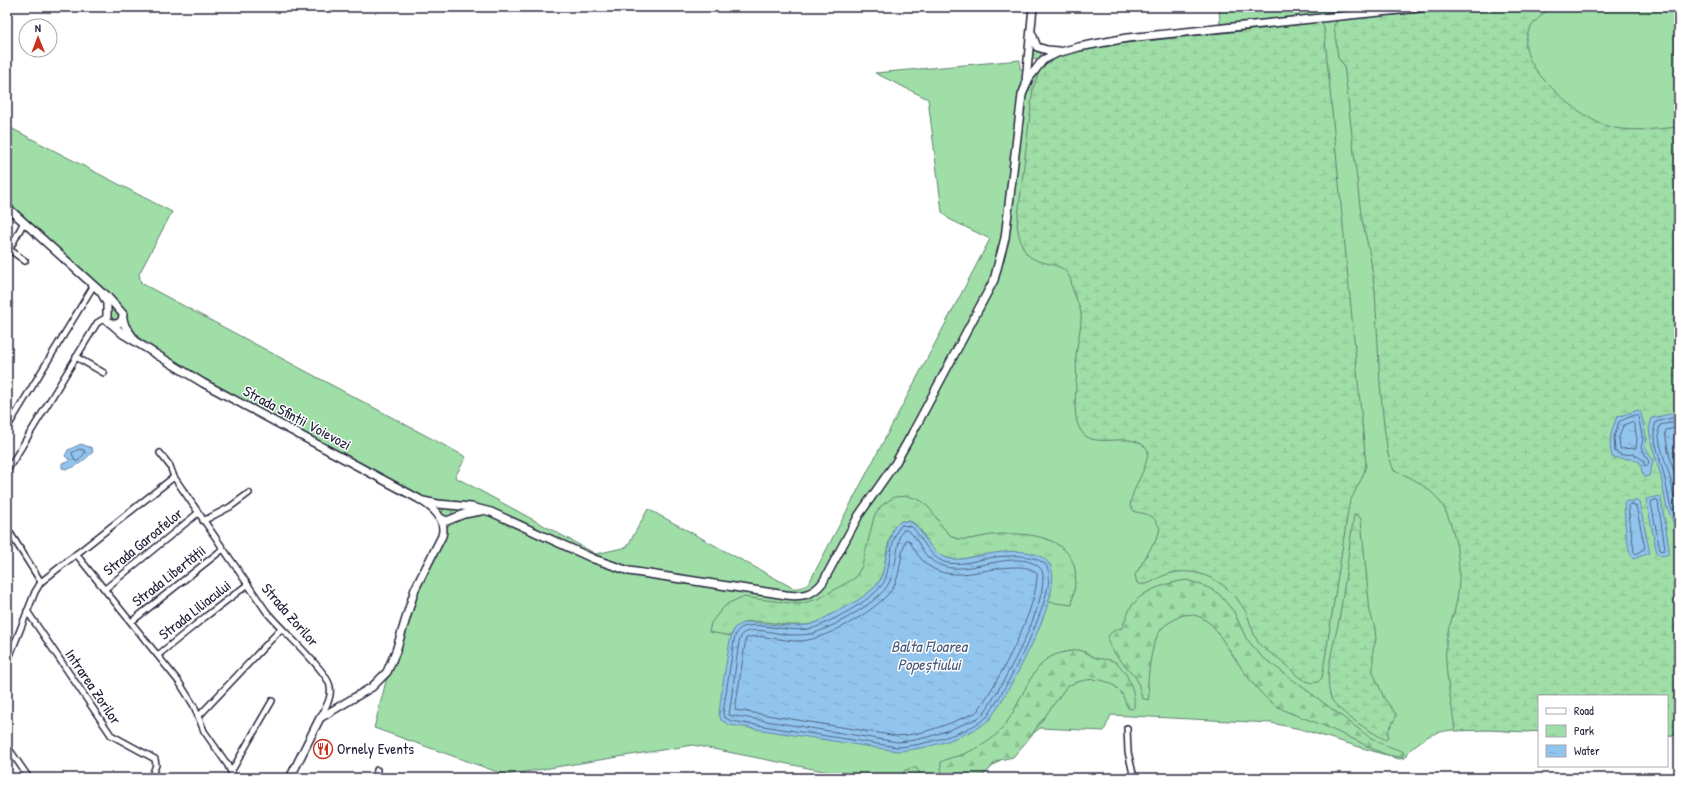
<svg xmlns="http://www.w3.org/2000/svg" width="1686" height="785" viewBox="0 0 1686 785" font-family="'Patrick Hand',sans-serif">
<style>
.grass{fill:#9fdea7;stroke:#608071}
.forest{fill:url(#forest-firs);stroke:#608071}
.wetland{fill:url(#wetland-marsh);stroke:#608071}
.park{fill:url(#park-tufts);stroke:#608071}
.garden{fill:url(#garden-furrows);stroke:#608071}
.water{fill:url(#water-ripples);stroke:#6584a6}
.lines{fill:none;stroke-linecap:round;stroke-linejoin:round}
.shore{stroke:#4f6383;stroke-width:1}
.street-casing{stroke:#22223b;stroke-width:8}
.secondary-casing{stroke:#22223b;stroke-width:10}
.street{stroke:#fff;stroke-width:5}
.secondary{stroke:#fff;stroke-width:7}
.labels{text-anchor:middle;stroke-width:3;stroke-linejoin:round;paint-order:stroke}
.street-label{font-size:15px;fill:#22223b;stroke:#fff}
.poi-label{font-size:15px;fill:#22223b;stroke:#fff;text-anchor:start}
.water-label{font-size:16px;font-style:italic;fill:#495b7a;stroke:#fff}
</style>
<defs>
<pattern id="forest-firs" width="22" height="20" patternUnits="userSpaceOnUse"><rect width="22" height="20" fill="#9fdea7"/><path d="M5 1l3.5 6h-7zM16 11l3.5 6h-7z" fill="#89be91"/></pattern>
<pattern id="wetland-marsh" width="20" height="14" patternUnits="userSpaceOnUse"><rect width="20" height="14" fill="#9fdea7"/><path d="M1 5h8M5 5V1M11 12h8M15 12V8" fill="none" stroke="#89be91"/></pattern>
<pattern id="park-tufts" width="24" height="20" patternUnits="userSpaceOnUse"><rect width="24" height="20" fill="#9fdea7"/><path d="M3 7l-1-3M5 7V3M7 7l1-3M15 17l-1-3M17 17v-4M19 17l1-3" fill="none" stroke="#89be91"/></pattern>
<pattern id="garden-furrows" width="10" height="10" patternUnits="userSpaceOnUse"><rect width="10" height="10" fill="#9fdea7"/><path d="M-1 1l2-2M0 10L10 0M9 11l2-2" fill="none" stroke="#89be91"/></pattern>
<pattern id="water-ripples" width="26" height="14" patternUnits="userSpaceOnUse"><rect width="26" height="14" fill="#92c5ee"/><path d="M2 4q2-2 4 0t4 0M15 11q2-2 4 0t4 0" fill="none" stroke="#7ea9cd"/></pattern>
</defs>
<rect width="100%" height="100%" fill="#fff"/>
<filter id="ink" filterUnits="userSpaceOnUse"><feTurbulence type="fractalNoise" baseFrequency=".025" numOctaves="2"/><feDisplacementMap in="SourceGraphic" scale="8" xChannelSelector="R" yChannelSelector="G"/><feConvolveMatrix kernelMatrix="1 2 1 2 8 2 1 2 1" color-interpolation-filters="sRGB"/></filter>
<g filter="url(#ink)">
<g class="grass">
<polygon points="1219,7 1380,7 1380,8 1220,24"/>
<path d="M1487 7H1679V735H1667V696H1539V731C1508 734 1454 722 1427 737 1421 741 1414 746 1410 750 1407 753 1408 755 1405 758L1399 759 1300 729 1271 723 1111 715 1104 731 1040 728 978 778H858L693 745 506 775 374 728 386 681 397 662 415 596 440 533 438 519 422 497C335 446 242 404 157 350 150 345 132 334 128 328 122 318 128 305 114 300L7 204V126L172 212 139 274 141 283 466 457 455 477 596 554 627 547 648 509 793 588C802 589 806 586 811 579L990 239 949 219 942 212 928 99 875 73 1020 60V69L1039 70 1045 64 1098 47 1118 44 1345 19Z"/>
</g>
<g class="forest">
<path d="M1187 580 1209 588 1219 594 1234 612 1246 638 1261 656 1368 736 1382 744 1402 751 1404 753 1402 757C1383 757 1367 745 1351 738 1340 734 1330 728 1320 724 1305 718 1289 714 1275 705 1253 691 1229 648 1213 626 1203 617 1190 610 1177 618 1172 621 1166 624 1162 628 1152 640 1149 667 1148 682 1148 688 1150 695 1148 700L1142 698C1140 692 1139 685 1137 680 1130 666 1086 636 1122 628 1126 619 1128 609 1135 602 1145 589 1172 582 1187 580Z"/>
<path d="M1079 650C1086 651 1090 656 1096 658 1102 660 1108 658 1115 662 1127 670 1136 692 1134 707L1132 709 1128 708C1125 703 1124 696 1120 691 1105 675 1085 678 1067 686L1027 741 1013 757 996 761 989 770 980 778H943L941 768V762C947 758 955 757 961 755 974 750 988 743 998 733 1018 713 1026 675 1047 659 1056 653 1069 651 1079 650Z"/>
<polygon points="911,768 916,768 924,778 900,778 904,771"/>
</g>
<g class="wetland">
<path d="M1487 7H1551C1539 17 1524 29 1526 47 1528 74 1579 115 1603 125 1626 133 1656 129 1679 127V735H1667V696H1539V731L1526 732 1489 730 1455 731C1452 702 1444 673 1446 643 1447 628 1455 614 1457 599 1462 571 1458 537 1445 510 1436 491 1413 477 1394 471L1388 454 1384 426 1380 384 1375 291 1370 255 1361 215 1344 65 1338 58 1334 25 1338 20 1345 19Z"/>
<path d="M1321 22 1324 28 1366 464C1364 479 1354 490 1349 505L1322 678 1318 682C1314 683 1311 683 1306 681 1297 678 1291 668 1283 662 1277 656 1267 652 1261 646 1253 637 1251 623 1246 612 1243 607 1238 600 1234 595 1216 576 1190 566 1165 575 1156 578 1147 588 1137 583L1135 575 1157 538 1160 529C1154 515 1149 514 1135 512L1130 506C1132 486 1148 470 1148 450 1132 428 1094 452 1081 431 1072 417 1076 399 1076 383 1077 374 1076 365 1076 356 1077 342 1082 327 1081 313 1080 306 1076 300 1074 293 1072 289 1072 285 1071 281 1065 260 1043 267 1029 256 1021 249 1019 235 1017 225L1033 88 1040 70 1045 64 1058 56 1067 53 1118 44Z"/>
<path d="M1357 514 1361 519 1370 612 1375 628 1376 640 1373 650V672L1384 698 1396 714V717L1388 731V738L1386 740C1374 734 1336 711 1331 698 1322 671 1338 635 1341 608 1346 577 1349 546 1354 515Z"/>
</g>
<path class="park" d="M908 496C913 498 919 499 923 502 935 511 941 531 955 538 965 542 981 536 992 535 1020 532 1063 533 1074 565 1078 577 1073 593 1072 605L1048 602 1050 591 1039 556C1011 547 983 556 955 560 947 558 939 556 933 550 926 542 920 522 908 521 885 519 888 565 880 580 872 596 833 616 815 623 792 631 758 616 743 623 739 625 732 632 731 636L709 632 711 623 721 610 727 604 742 597 799 604 818 599 855 578 862 566 874 517 881 506 894 497Z"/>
<g class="garden">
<circle cx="1036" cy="55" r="5"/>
<circle cx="115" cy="316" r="5"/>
<circle cx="447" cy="513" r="5"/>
</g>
<g class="water">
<path d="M1638 410 1641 413 1647 440 1645 446 1653 462 1649 476 1645 477 1642 472 1640 462C1631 458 1622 459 1612 457 1608 442 1611 430 1617 417Z"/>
<polygon points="1679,412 1679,552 1677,550 1674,524 1666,505 1661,476 1652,446 1649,429 1652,418"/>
<path d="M81 444 92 448 93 452C85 459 73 472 62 468V463L69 462 70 461 65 456 68 450Z"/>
<polygon points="1659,496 1661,498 1669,548 1669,554 1662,556 1657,554 1646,499"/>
<path d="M1628 501H1639L1650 553 1633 559C1625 545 1625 519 1624 502Z"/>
<path d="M901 521 911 522 914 524C925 535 931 554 947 558 957 561 967 558 977 556 994 553 1014 549 1031 553 1039 555 1048 559 1051 567 1063 597 1008 693 990 719 970 737 924 750 897 751L730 725 721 720 719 714 722 689 730 640 734 628 743 623 750 622 786 626 808 625 817 622 860 599 874 588 881 579 892 532 894 527Z"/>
</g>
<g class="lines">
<g class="shore">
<polygon points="1635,415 1638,416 1643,440 1641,447 1649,462 1647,466 1644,465 1644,460 1633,454 1622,455 1615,452 1614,437 1619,422"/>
<polyline points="1679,416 1656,422 1654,429 1656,445 1664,475 1670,504 1678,523 1679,537"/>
<path d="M1679 421 1660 425C1655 435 1666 463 1669 474 1673 487 1673 501 1679 513"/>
<polygon points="1632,422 1634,424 1637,439 1636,448 1620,449 1619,437 1623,426"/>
<polyline points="1679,427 1666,430 1665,432 1668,450 1679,490"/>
<polygon points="80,449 84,450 85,453 78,461 75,461 72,453"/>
<polygon points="1656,500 1658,502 1665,548 1663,551 1660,550 1651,503 1652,501"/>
<polygon points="1630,504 1636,506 1645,548 1636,554 1634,552 1628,506"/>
<path d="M902 525 912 527C923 538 928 556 944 562 960 567 979 559 995 557 1006 556 1018 555 1028 557 1035 558 1043 561 1047 567 1060 591 1003 694 987 717 968 733 922 746 897 747L731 721 724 717 723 713 734 641C735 636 736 631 741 628 757 619 794 637 819 626 838 617 873 600 884 582 891 568 890 533 902 525Z"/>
<path d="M904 530C915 530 920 550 928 557 935 564 943 567 952 568 977 571 1023 547 1042 570 1051 600 1001 688 984 713L978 718C952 729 925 741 897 742L729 715 739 642 742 634C754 626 776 634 790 635 797 635 804 635 811 634 832 628 880 602 889 583 896 568 897 550 900 535Z"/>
<path d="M906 540H909C913 547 917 555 923 561 948 587 986 566 1017 567 1024 567 1031 568 1037 573 1039 606 998 682 979 709L975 713C950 723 924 735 897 736L735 710 746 638C761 633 784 642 801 641 825 640 885 607 895 584 901 570 900 554 906 540Z"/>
</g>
<g class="street-casing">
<g id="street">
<polyline points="9,249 25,261"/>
<polyline points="7,254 24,222"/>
<polyline points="76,357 104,373"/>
<polyline points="7,428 94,285"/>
<path d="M160 453 170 466 174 477 266 611C278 627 329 672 330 687 332 698 325 708 321 717"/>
<polyline points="7,471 97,323 107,317"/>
<polyline points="203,521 230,507 249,493"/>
<polyline points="7,528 41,582"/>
<polyline points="76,554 179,682 194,706 204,731 227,764 234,778"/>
<polyline points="105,589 198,513"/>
<polyline points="27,611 111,735 155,759 156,765 151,778"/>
<polyline points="131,622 223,549"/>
<polyline points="158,655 205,617 247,585"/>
<polyline points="7,663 35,592 41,582 174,477"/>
<polyline points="198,717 281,629"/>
<polyline points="1127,728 1128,752 1134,778"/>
<polyline points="7,746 29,778"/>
<polyline points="231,772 272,701"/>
<polyline points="375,778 377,770"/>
</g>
</g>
<g class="secondary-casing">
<g id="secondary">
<polyline points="1032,34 1037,47 1047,50 1059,51"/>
<polyline points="1026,81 1033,7"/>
<path d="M7 207 101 292 107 303V320L123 334 203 383 419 499C432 507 447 518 442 536L415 589 396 651 387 672 372 687 320 718 290 778"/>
<path d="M105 294 123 314C123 322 118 326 110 323"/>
<polyline points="123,319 125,326 135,340"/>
<path d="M423 501 438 504 471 507 491 512 594 559 629 571 786 595C802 597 813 595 823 582L859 515 896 462 913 432 994 280 1005 238 1022 95 1029 78 1043 60 1057 53 1079 47 1127 38 1429 7"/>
<polyline points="440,518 447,521 464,514 481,511"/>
</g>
</g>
<use href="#street" class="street"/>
<use href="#secondary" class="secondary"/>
</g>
</g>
<defs>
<g id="restaurant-ring" transform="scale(1)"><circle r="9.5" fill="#fff" stroke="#c8321e" stroke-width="1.5"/><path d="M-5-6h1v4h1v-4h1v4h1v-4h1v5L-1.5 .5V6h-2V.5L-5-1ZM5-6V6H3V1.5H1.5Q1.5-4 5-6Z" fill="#c8321e"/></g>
</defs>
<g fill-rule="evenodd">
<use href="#restaurant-ring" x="323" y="749"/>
</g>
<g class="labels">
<g class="street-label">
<text transform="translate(297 418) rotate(28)" y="5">Strada Sfinții Voievozi</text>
<text transform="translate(143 542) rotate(-39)" y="5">Strada Garoafelor</text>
<text transform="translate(169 576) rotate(-38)" y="5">Strada Libertății</text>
<text transform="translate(195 610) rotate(-38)" y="5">Strada Liliacului</text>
<text transform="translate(290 615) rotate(49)" y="5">Strada Zorilor</text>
<text transform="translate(93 687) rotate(56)" y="5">Intrarea Zorilor</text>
</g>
<g class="poi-label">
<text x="337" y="754">Ornely Events</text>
</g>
<g class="water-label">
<text x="929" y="652">Balta Floarea<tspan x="929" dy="18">Popeștiului</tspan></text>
</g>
</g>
<rect width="1686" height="785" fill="none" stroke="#fff" stroke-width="24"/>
<rect x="12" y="12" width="1662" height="761" fill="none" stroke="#22223b" stroke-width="1.5" filter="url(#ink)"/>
<rect x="1538" y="695" width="130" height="72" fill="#ffffff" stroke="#a7a7b1"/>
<rect x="1546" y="708" width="20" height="6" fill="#ffffff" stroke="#a7a7b1"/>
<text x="1574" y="715" font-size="12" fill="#22223b">Road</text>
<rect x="1546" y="725" width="20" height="12" fill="url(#park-tufts)" stroke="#a7a7b1"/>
<text x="1574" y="735" font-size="12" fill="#22223b">Park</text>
<rect x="1546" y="745" width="20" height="12" fill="url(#water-ripples)" stroke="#a7a7b1"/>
<text x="1574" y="755" font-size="12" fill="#22223b">Water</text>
<g transform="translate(38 38) rotate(359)"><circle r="19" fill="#ffffff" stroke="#a7a7b1"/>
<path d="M0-3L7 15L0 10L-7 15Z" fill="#c8321e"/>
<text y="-6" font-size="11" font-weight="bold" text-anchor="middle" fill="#22223b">N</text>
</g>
</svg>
